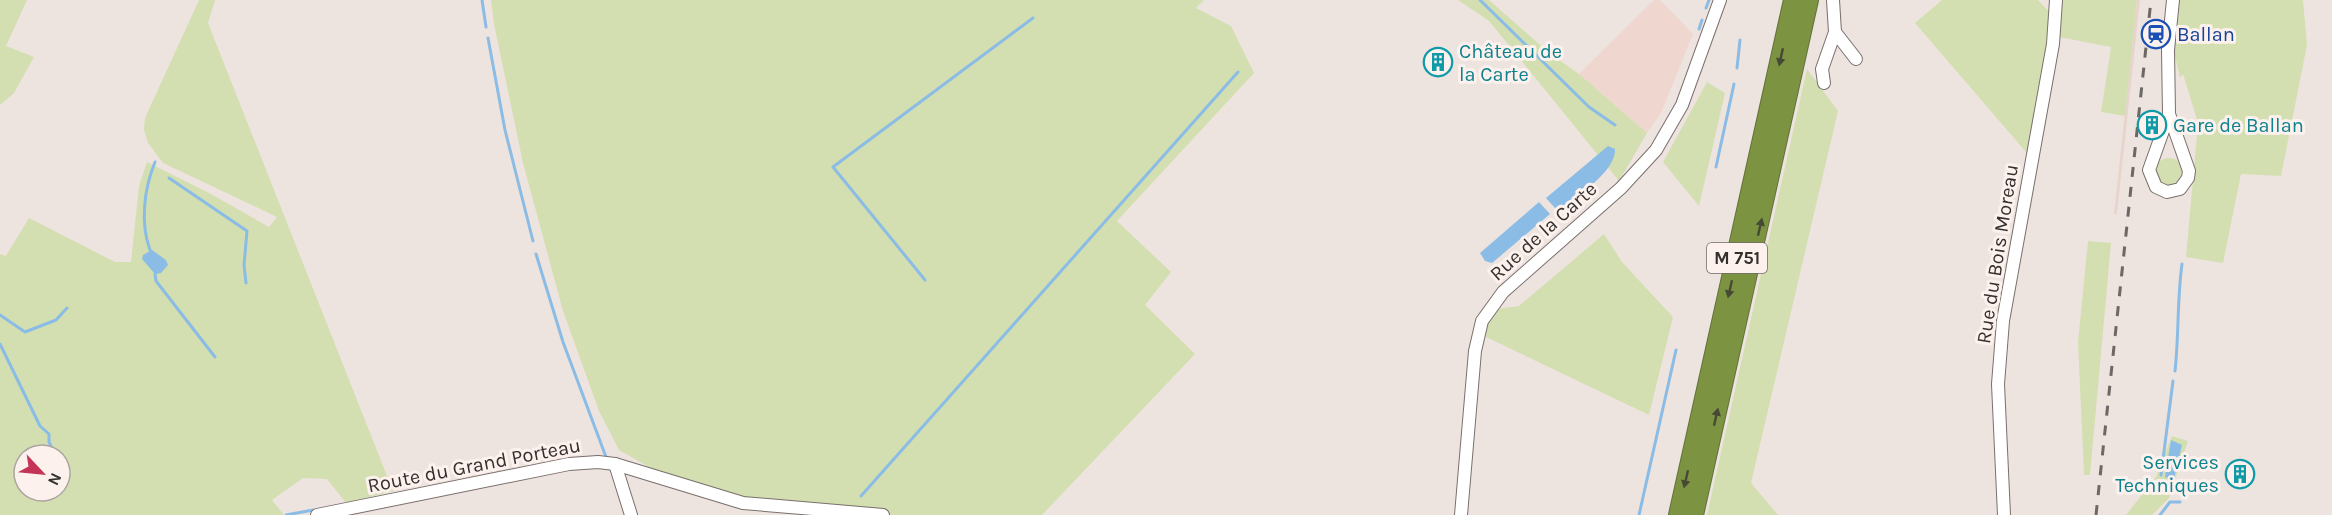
<svg xmlns="http://www.w3.org/2000/svg" width="2332" height="515" viewBox="0 0 2332 515" font-family="Karla,sans-serif">
<style>
.industrial{fill:#efd6cf}
.built{fill:#e7d5cd}
.green{fill:#d3dfb1;fill-rule:evenodd}
.water{fill:#8abce5}
.lines{fill:none;stroke-linecap:round;stroke-linejoin:round}
.stream{stroke:#8abce5;stroke-width:3}
.minor-casing{stroke:#796f6c;stroke-width:14}
.highway-casing{stroke:#63713a;stroke-width:20}
.minor{stroke:#fff;stroke-width:12}
.highway{stroke:#7c9441;stroke-width:18}
.rail{stroke:#6d6765;stroke-width:3;stroke-dasharray:10 10;stroke-linecap:butt}
.oneway{fill:#464933}
.labels{text-anchor:middle;stroke-width:6;stroke-linejoin:round;paint-order:stroke}
.shield{fill:#fcf1ed;stroke:#706a67;stroke-width:1.5}
.shield-label{font-size:18px;font-weight:bold;fill:#34302e}
.transit-label{font-size:20px;fill:#164399;stroke:#fcf1ed;text-anchor:start}
.culture-label{font-size:20px;fill:#0d838f;stroke:#fcf1ed;text-anchor:start}
.street-label{font-size:20px;fill:#34302e;stroke:#fcf1ed}
</style>
<rect width="100%" height="100%" fill="#eee4df"/>
<polygon class="industrial" points="1654,0 1660,0 1693,34 1661,113 1647,133 1579,74"/>
<polygon class="built" points="2137,0 2140,0 2117,214 2114,214"/>
<g class="green">
<polygon points="0,0 27,0 6,46 34,57 14,93 0,105"/>
<path d="M199 0H215L208 23 393 491 346 503 327 479 303 478 272 500 284 515H0V254L6 256 29 218 115 262H131L139 186 147 162 211 194 269 227 277 217 163 163 148 143 144 130 145 118ZM24 455H60V491H24Z"/>
<polygon points="491,0 1204,0 1196,8 1231,26 1254,73 1117,221 1171,272 1145,305 1195,354 1042,515 883,515 793,509 684,487 619,450 599,411 563,311 523,163 494,24"/>
<polygon points="1458,0 1489,0 1548,52 1579,74 1647,133 1619,181 1489,21"/>
<polygon points="1942,0 2038,0 2055,18 2056,0 2137,0 2125,116 2101,112 2111,47 2054,36 2032,159 1915,23"/>
<polygon points="2180,0 2303,0 2307,45 2281,176 2241,174 2223,263 2186,257 2198,123 2183,74 2180,78 2174,52"/>
<polygon points="1807,69 1838,111 1751,483 1778,515 1707,515"/>
<polygon points="1707,82 1725,93 1699,206 1663,162"/>
<circle cx="2169" cy="172" r="14"/>
<polygon points="1604,234 1622,262 1673,317 1649,415 1484,336 1488,321 1498,309 1519,306"/>
<polygon points="2088,241 2111,243 2090,475 2084,475 2078,342"/>
<polygon points="2172,436 2188,441 2169,498 2152,515 2126,515 2156,477"/>
</g>
<g class="water">
<path d="M1608 146 1615 149C1616 172 1578 195 1561 208H1555L1546 198Z"/>
<polygon points="1539,202 1550,214 1492,263 1485,261 1480,253"/>
<polygon points="152,250 166,260 168,265 161,273 155,274 142,259 143,255"/>
<polygon points="2171,440 2182,445 2174,479 2171,480 2165,477"/>
</g>
<g class="lines">
<g class="stream">
<polyline points="482,0 486,27"/>
<polyline points="1480,0 1589,107 1615,125"/>
<polyline points="1706,8 1709,0"/>
<polyline points="1699,29 1702,20"/>
<polyline points="488,38 505,130 533,241"/>
<polyline points="1737,68 1740,40"/>
<polyline points="1716,167 1734,84"/>
<polyline points="169,178 247,231 244,265 246,283"/>
<path d="M150 250C140 223 144 189 155 162"/>
<polyline points="536,254 563,342 606,457"/>
<polyline points="155,274 156,281 215,357"/>
<polyline points="925,280 833,167 1033,18"/>
<polyline points="0,315 25,332 56,320 67,308"/>
<polyline points="0,344 40,426 49,434 49,442 53,450"/>
<path d="M2175 371C2179 335 2177 300 2182 264"/>
<polyline points="2161,475 2173,381"/>
<polyline points="861,496 1238,72"/>
<polyline points="286,515 313,510"/>
<polyline points="1639,515 1676,350"/>
<polyline points="2160,515 2170,502 2180,502"/>
</g>
<g class="minor-casing">
<g id="minor">
<polyline points="1835,32 1856,59"/>
<polyline points="1824,83 1822,69 1835,32 1833,0"/>
<polyline points="2169,114 2189,171 2188,178 2180,189 2167,192 2156,187 2149,170 2169,114 2168,50 2173,0"/>
<polyline points="615,464 631,515"/>
<polyline points="317,515 569,464 598,462 615,464 743,503 883,515"/>
<polyline points="1461,515 1475,351 1482,321 1503,292 1621,188 1656,150 1682,105 1720,0"/>
<polyline points="2004,515 1998,384 2003,321 2053,44 2056,0"/>
</g>
</g>
<g class="highway-casing">
<g id="highway">
<polyline points="1678,515 1793,0"/>
<polyline points="1694,515 1809,0"/>
</g>
</g>
<use href="#minor" class="minor"/>
<use href="#highway" class="highway"/>
<polyline class="rail" points="2096,515 2151,0"/>
</g>
<defs><path id="oneway-solid" d="M-6-.8H1V-3.2L6.5 0L1 3.2V.8H-6Z" transform="scale(1.5)"/></defs>
<g class="oneway">
<use href="#oneway-solid" transform="translate(1781 57) rotate(102)"/>
<use href="#oneway-solid" transform="translate(1760 227) rotate(-77)"/>
<use href="#oneway-solid" transform="translate(1730 289) rotate(103)"/>
<use href="#oneway-solid" transform="translate(1716 417) rotate(-77)"/>
<use href="#oneway-solid" transform="translate(1686 479) rotate(103)"/>
</g>
<defs>
<g id="station-ring" transform="scale(1.5)"><circle r="9.5" fill="#fcf1ed" stroke="#1a4fb4" stroke-width="1.5"/><path d="M-3-6H3Q5-6 5-4V2Q5 4 3 4L4.5 6H3L1.5 4h-3L-3 6H-4.5L-3 4Q-5 4-5 2V-4Q-5-6-3-6ZM-3.5-4v3h7v-3ZM-3.5 1v1.5H-2V1ZM2 1v1.5H3.5V1Z" fill="#1a4fb4"/></g>
<g id="building-ring" transform="scale(1.5)"><circle r="9.5" fill="#fcf1ed" stroke="#0f9aa8" stroke-width="1.5"/><path d="M-4-6H4V6H1V3H-1V6H-4ZM-2.5-4.3h1.7v1.8h-1.7ZM.8-4.3h1.7v1.8H.8ZM-2.5-1h1.7V.8h-1.7ZM.8-1h1.7V.8H.8Z" fill="#0f9aa8"/></g>
</defs>
<g fill-rule="evenodd">
<use href="#station-ring" x="2156" y="34"/>
<use href="#building-ring" x="1438" y="62"/>
<use href="#building-ring" x="2152" y="125"/>
<use href="#building-ring" x="2240" y="474"/>
</g>
<g class="labels">
<rect class="shield" x="1707" y="243" width="60" height="30" rx="4.5"/>
<g class="shield-label">
<text x="1737" y="264">M 751</text>
</g>
<g class="transit-label">
<text x="2177" y="41">Ballan</text>
</g>
<g class="culture-label">
<text x="1459" y="58">Château de<tspan x="1459" dy="23">la Carte</tspan></text>
<text x="2173" y="132">Gare de Ballan</text>
<text x="2219" y="469" text-anchor="end">Services<tspan x="2219" dy="23">Techniques</tspan></text>
</g>
<g class="street-label">
<text transform="translate(1543 231) rotate(-42)" y="7">Rue de la Carte</text>
<text transform="translate(1997 254) rotate(-81)" y="7">Rue du Bois Moreau</text>
<text transform="translate(474 465) rotate(-11)" y="7">Route du Grand Porteau</text>
</g>
</g>
<g transform="translate(42 473) rotate(116)"><circle r="28" fill="#fcf1ed" stroke="#aca4a1" stroke-width="1.5"/>
<path d="M0-4.5L10 22L0 15L-10 22Z" fill="#c33456"/>
<text y="-9" font-size="16" font-weight="bold" text-anchor="middle" fill="#34302e">N</text>
</g>
</svg>
